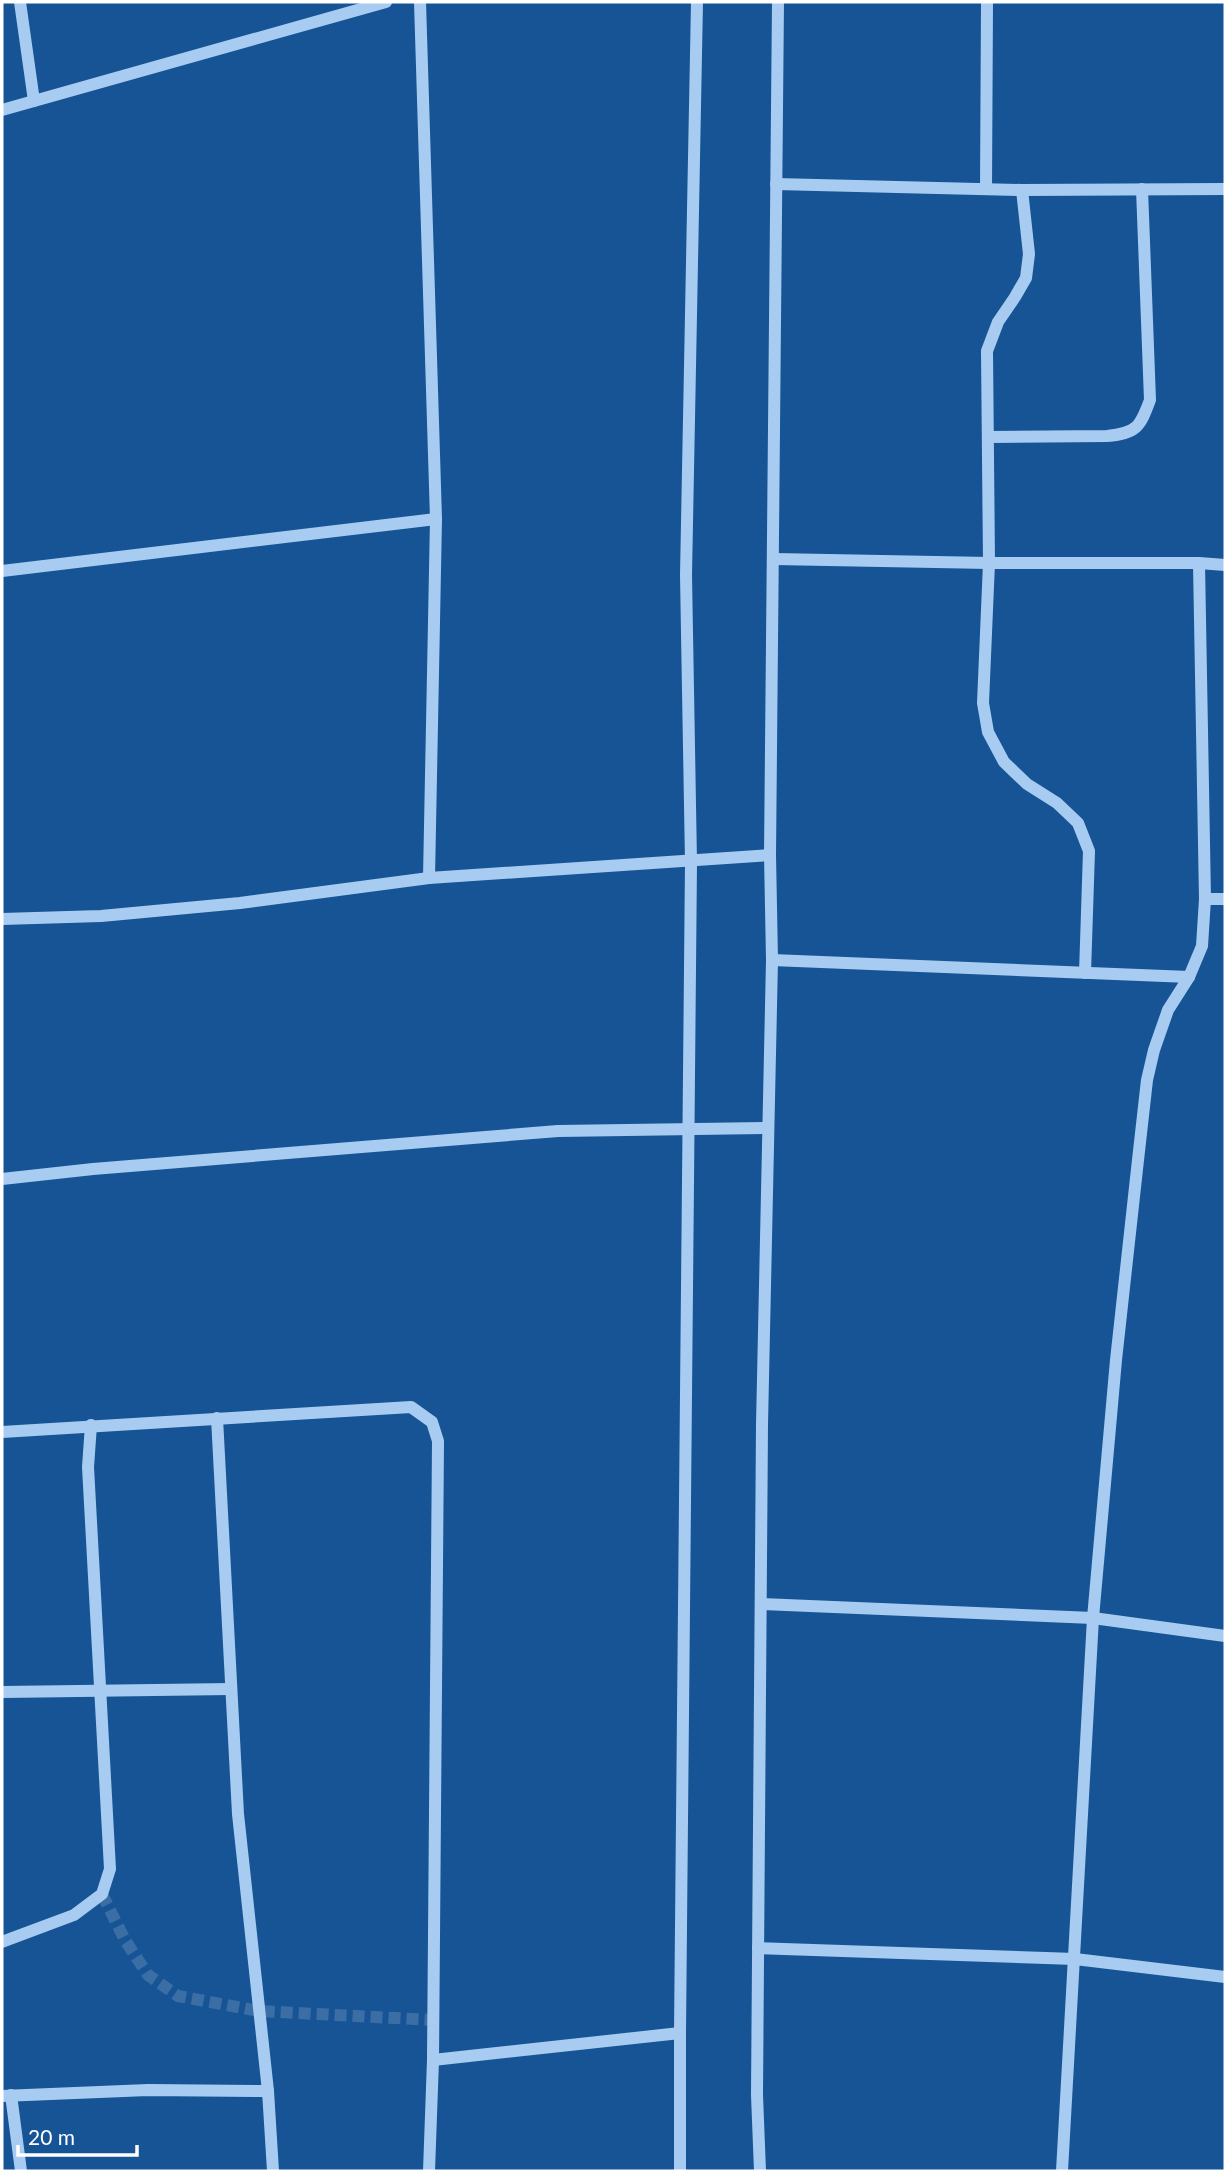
<svg xmlns="http://www.w3.org/2000/svg" width="1227" height="2173" viewBox="0 0 1227 2173" font-family="Lato,sans-serif">
<style>
.lines{fill:none;stroke-linecap:round;stroke-linejoin:round}
.minor-tunnel{stroke:#3a6ea5;stroke-width:12;stroke-dasharray:12 6;stroke-linecap:butt}
.minor{stroke:#a8ccf1;stroke-width:12}
</style>
<rect width="100%" height="100%" fill="#175495"/>
<g class="lines">
<polyline class="minor-tunnel" points="102,1894 125,1940 148,1975 178,1996 259,2011 433,2020"/>
<g class="minor">
<polyline points="20,2 34,101"/>
<polyline points="420,2 436,519 429,878"/>
<polyline points="2,110 386,2"/>
<polyline points="776,184 1022,190 1225,189"/>
<polyline points="986,189 987,2"/>
<polyline points="1022,190 1029,254 1026,278 1015,297 998,322 987,351 989,563 983,703 988,732 1004,762 1027,784 1057,803 1078,823 1089,851 1085,973"/>
<path d="M988 437 1107 436C1137 433 1140 427 1150 400L1142 189"/>
<polyline points="774,559 989,563 1199,563 1225,565"/>
<polyline points="2,571 436,519"/>
<polyline points="1205,899 1225,899"/>
<polyline points="2,919 101,916 240,903 429,878 770,855"/>
<polyline points="772,960 1189,977"/>
<polyline points="2,1179 93,1169 558,1131 768,1128"/>
<polyline points="217,1418 238,1814 268,2091 273,2171"/>
<polyline points="2,1432 411,1407 432,1422 438,1441 433,2060 429,2171"/>
<polyline points="761,1604 1093,1618 1225,1636"/>
<polyline points="2,1692 231,1689"/>
<polyline points="2,1942 74,1915 102,1894 110,1869 88,1467 91,1425"/>
<polyline points="758,1948 1075,1959 1225,1977"/>
<polyline points="433,2060 680,2033"/>
<polyline points="11,2095 21,2171"/>
<polyline points="2,2096 148,2090 268,2091"/>
<polyline points="680,2171 680,2033 691,862 686,575 697,2"/>
<polyline points="760,2171 757,2095 762,1425 772,960 770,855 778,2"/>
<polyline points="1062,2171 1093,1618 1116,1360 1138,1160 1147,1080 1154,1050 1168,1010 1189,977 1202,946 1205,899 1199,563"/>
</g>
</g>
<rect width="1227" height="2173" fill="none" stroke="#ffffff" stroke-width="7"/>
<path d="M18 2145v10h119v-10" fill="none" stroke="#ffffff" stroke-width="3.5"/>
<text x="28" y="2145" font-size="21" fill="#ffffff" stroke="#175495" stroke-width="5" paint-order="stroke">20 m</text>
</svg>
